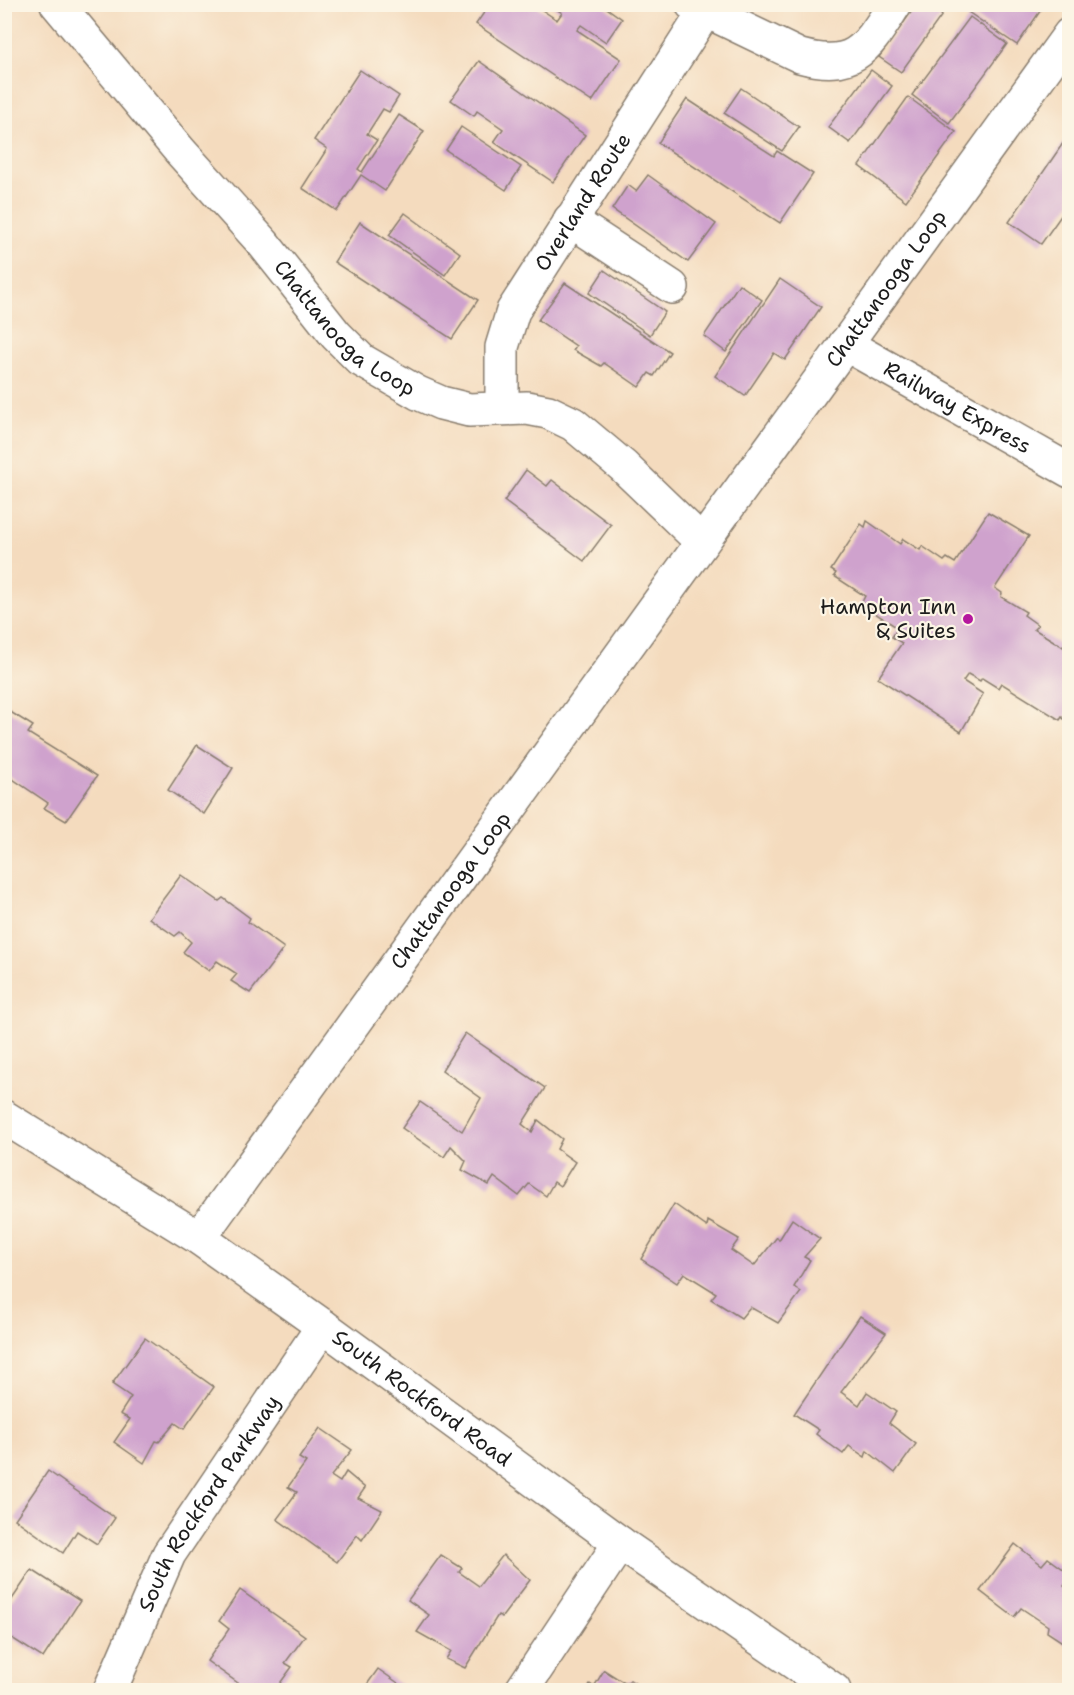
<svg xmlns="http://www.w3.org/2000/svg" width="1074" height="1695" viewBox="0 0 1074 1695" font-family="'Shantell Sans',sans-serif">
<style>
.building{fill:#cfa2cd}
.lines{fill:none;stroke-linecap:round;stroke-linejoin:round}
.minor-casing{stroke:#887c6d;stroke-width:36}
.minor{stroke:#fff;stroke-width:33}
.poi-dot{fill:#b5179e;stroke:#fcf5e5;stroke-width:2}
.labels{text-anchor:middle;stroke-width:4.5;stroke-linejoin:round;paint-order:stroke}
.street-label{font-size:21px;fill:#1c1c1c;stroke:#fcf5e5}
.poi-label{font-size:21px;fill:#1c1c1c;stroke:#fcf5e5;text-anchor:end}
</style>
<rect width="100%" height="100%" fill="#fcf5e5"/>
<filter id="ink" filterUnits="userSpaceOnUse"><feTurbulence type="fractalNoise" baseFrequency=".0167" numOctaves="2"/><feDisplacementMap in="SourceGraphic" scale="12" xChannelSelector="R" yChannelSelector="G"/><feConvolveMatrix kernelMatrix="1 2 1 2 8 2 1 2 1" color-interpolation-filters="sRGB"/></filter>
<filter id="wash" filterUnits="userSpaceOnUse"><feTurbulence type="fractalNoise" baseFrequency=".008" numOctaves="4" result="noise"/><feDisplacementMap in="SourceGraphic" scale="24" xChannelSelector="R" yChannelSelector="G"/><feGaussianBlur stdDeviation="1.35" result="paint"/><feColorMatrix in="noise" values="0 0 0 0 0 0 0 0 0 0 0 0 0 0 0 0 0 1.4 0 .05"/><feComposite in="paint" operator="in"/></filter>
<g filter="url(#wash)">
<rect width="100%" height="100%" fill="#f4dbbe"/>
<g id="blocks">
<g class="building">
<polygon points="490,4 504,4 513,10 516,4 533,4 557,20 562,13 549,4 601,4 622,19 606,42 581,25 577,30 621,59 592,102 476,24"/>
<polygon points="917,4 928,4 942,15 901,72 879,57"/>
<polygon points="973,4 1045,4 1017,45 968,12"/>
<polygon points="970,17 1007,44 949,123 912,95"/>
<polygon points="479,61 585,135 553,182 494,142 503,129 477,111 474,116 451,100"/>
<polygon points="360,70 399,96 389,112 383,109 367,134 377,140 358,169 362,172 399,115 424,131 385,191 361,175 337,211 302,188 327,149 314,140"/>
<polygon points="871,70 892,86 850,143 828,127"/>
<polygon points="741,88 799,127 782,151 724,113"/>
<polygon points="908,97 956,132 906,201 859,166"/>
<polygon points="687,99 774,156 777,151 813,174 780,223 658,143"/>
<polygon points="461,127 521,167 506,190 446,150"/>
<polygon points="1070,133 1070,203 1041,244 1009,222"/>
<polygon points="648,175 716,224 688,262 612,209 628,185 636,191"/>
<polygon points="405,213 460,253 445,275 389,235"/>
<polygon points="360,222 478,300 452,339 334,262"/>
<polygon points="604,270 665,312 650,335 589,293"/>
<polygon points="780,279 821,307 785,360 774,353 745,396 715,376"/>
<polygon points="565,283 670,352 654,376 649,373 639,387 604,363 601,366 573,350 576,346 538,320"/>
<polygon points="739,284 762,300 726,352 704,336"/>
<polygon points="526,470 547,486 552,480 611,525 584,561 504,501"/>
<polygon points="988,512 1029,536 995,588 1002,593 1001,597 1026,612 1024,615 1038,625 1034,629 1070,651 1070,711 1064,719 1062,717 1060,720 1001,683 998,688 982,678 980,681 968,674 963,681 983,694 961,732 878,678 902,643 892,637 898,628 861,604 865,596 834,576 836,573 831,570 861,524 865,527 867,521 900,544 903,539 920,550 922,546 944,561 947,558 955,563"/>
<polygon points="4,708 33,726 28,733 97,776 66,821 44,808 48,803 4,773"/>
<polygon points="197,745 233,768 204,814 168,790"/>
<polygon points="181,875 219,901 223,898 250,918 248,922 284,948 250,993 231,981 237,974 217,961 209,971 183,952 191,942 180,932 175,936 149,918"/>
<polygon points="465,1033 545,1088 522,1124 532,1132 538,1120 562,1139 557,1149 575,1162 560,1186 554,1182 546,1196 529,1184 519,1196 494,1177 489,1185 462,1170 466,1161 451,1146 444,1157 402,1128 420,1102 462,1131 481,1098 442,1070"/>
<polygon points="674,1204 707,1227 708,1221 739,1239 731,1250 754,1266 777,1237 779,1240 792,1219 820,1239 804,1257 810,1260 794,1287 801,1292 778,1323 750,1307 741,1318 711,1299 716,1293 684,1273 677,1283 641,1259"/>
<polygon points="860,1316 886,1333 841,1392 859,1405 867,1392 896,1412 889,1423 916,1444 895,1473 867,1451 865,1457 849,1446 843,1454 816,1434 819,1430 794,1414"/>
<polygon points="145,1338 214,1387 184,1429 175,1423 159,1442 156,1441 144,1463 114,1442 130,1419 120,1414 131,1397 112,1384"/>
<polygon points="320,1428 352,1450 331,1476 340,1482 346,1472 365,1488 358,1498 382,1510 362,1540 357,1535 337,1562 277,1519 297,1492 288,1487 306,1462 299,1458"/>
<polygon points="48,1471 115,1518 97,1544 77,1531 63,1553 15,1519"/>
<polygon points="1015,1544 1042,1565 1048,1558 1070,1574 1070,1578 1064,1586 1070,1590 1070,1647 1047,1632 1048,1626 1021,1608 1014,1617 980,1591"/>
<polygon points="441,1555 462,1568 459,1572 479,1586 503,1555 530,1580 502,1617 498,1615 465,1668 446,1659 451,1651 417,1632 429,1615 408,1600"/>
<polygon points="32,1570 80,1601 43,1658 4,1633 4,1611"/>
<polygon points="240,1590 305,1636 285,1663 292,1667 275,1690 264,1684 260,1690 248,1690 207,1661 229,1629 219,1621"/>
<polygon points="378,1669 408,1690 363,1690"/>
<polygon points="604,1670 626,1684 630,1680 646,1690 586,1690 590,1684 594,1687"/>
</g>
</g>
</g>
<g filter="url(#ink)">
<use href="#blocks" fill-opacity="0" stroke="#887c6d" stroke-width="1.5"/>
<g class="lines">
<g class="minor-casing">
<g id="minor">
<path id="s1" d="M57 4 180 151 263 243 336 335 361 360 418 393 441 403 469 410 527 408 548 412 573 424 623 466 702 542"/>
<path d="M692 4 800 56C856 71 867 47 895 4"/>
<polyline points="570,220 672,287"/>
<path id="s2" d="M845 344 1070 471"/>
<path id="s3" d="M502 408V347L513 311 706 10"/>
<path id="s4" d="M4 1117 199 1238 323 1326 620 1543 834 1690"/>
<path id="s5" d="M199 1238 1070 34"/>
<path id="s6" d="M110 1690 169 1554 323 1326"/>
<polyline points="522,1690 620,1543"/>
</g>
</g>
<use href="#minor" class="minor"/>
</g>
</g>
<circle class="poi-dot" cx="968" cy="619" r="6"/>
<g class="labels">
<g class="street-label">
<text dy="7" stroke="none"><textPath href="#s3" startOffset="228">Overland Route</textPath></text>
<text dy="7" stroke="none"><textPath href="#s5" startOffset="1172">Chattanooga Loop</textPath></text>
<text dy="7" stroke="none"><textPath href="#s1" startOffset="435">Chattanooga Loop</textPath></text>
<text dy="7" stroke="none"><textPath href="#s2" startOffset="129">Railway Express</textPath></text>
<text dy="7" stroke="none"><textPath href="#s5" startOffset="429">Chattanooga Loop</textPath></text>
<text dy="7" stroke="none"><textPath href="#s4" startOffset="504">South Rockford Road</textPath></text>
<text dy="7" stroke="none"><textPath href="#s6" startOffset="212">South Rockford Parkway</textPath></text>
</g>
<g class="poi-label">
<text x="956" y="614">Hampton Inn<tspan x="956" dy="24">&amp; Suites</tspan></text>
</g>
</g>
<rect width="1074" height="1695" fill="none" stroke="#fcf5e5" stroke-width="24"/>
</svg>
